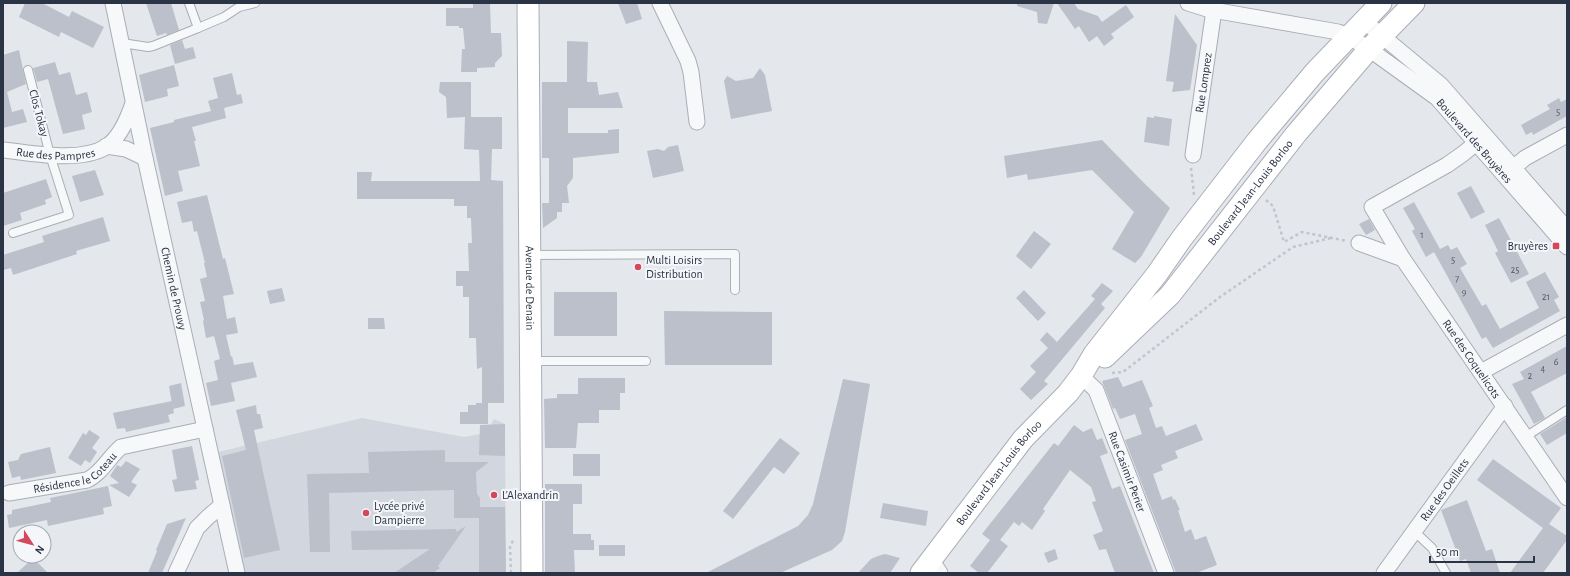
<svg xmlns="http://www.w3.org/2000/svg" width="1570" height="576" viewBox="0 0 1570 576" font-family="'Alegreya Sans',sans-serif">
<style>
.built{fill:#d2d6de}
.building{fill:#bbc0ca}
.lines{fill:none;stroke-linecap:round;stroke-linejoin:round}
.lane-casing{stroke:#a9aeb7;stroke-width:10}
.street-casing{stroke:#a9aeb7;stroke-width:17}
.secondary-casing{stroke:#a9aeb7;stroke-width:23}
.path{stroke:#c2c5cb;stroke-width:2.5;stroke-dasharray:3 3;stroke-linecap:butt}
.lane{stroke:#f7f8fa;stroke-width:8}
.street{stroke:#f7f8fa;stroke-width:15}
.secondary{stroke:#fff;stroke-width:21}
.poi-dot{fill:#d1495b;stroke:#f4f6f9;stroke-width:1.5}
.labels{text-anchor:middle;stroke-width:4;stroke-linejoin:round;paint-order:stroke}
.number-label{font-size:10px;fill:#4f5766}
.street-label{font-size:12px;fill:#2b3445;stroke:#f4f6f9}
.poi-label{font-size:12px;fill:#2b3445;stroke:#f4f6f9;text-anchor:start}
</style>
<rect width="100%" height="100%" fill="#e4e7ec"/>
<polygon class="built" points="362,418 464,437 486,433 494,419 505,424 506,573 240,573 214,453"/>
<g class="building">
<polygon points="25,3 42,3 69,17 72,11 104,27 93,48 61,32 59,37 19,17"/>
<polygon points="146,3 171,3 179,30 167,35 166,33 157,36"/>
<polygon points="473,3 490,3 491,33 501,33 502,56 495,63 495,67 477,68 477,72 461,72 462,49 465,49 463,28 459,28 459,26 446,26 446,8 473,8"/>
<polygon points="618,3 637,3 642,19 626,24"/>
<polygon points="1017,3 1054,3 1047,24 1038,23 1037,12 1017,6"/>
<polygon points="1057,3 1074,3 1078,9 1098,16 1102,22 1126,5 1134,17 1111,34 1114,38 1104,46 1097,36 1089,42 1079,26 1075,29"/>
<polygon points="1175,14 1197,45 1190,90 1172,92 1174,82 1166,81"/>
<polygon points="182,40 185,49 193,47 196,58 175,64 170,45"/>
<polygon points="567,41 588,42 587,82 597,82 599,95 618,92 623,108 568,108 568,133 608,133 608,130 619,129 619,153 573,158 573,178 567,186 569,203 562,203 562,212 557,212 557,218 543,228 542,203 549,203 549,158 542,158 542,82 567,82"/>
<polygon points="19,50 26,84 7,92 12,112 23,109 27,122 3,128 3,55"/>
<polygon points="55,62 59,75 70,72 76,95 87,92 92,112 82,115 85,129 63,134 48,79 37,82 33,68"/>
<polygon points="174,65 179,86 167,89 168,96 145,102 139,75"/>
<polygon points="760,68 765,75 772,111 731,119 724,81 727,76 736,81 753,78"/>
<polygon points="232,73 237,95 241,94 243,103 224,108 226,118 192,127 196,141 194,141 200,166 178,171 183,191 165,196 150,128 174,122 174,120 211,111 208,101 218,98 213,78"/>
<polygon points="440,82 471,82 471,117 502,117 502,149 492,149 491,180 503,181 504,403 482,403 482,367 477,369 476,338 469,338 469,297 463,297 463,286 456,286 456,271 469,271 468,243 472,243 471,218 467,218 467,206 454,206 454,199 357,199 357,172 372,172 371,181 480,181 479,150 464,149 465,117 447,118 446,97 439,92"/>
<polygon points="1559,98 1561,102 1567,99 1567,116 1533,135 1532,132 1526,135 1521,125 1550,109 1547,105"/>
<polygon points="1154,116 1172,119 1169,146 1144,142 1147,117 1154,118"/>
<polygon points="1102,140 1145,184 1170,208 1141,257 1135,263 1112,249 1134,212 1092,170 1028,180 1027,174 1007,178 1004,156"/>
<polygon points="678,145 684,171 653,178 647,151 658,149 664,151 668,147"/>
<polygon points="95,170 104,195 80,202 72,176"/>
<polygon points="46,179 52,197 45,200 46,204 20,213 22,220 3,226 3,193"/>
<polygon points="1471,186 1485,212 1471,219 1457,193"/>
<polygon points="207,195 223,259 225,258 234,294 223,296 227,319 235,317 238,333 226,335 231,357 232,356 234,365 253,362 257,377 231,383 235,401 211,406 206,383 218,380 214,361 220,359 214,336 206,338 203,321 204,320 200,302 205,301 200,279 207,277 204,263 205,263 197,231 194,232 192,221 182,223 177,202"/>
<polygon points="1414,202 1440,249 1448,245 1451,250 1457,247 1467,264 1460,268 1482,306 1486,304 1500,329 1539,308 1526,282 1545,272 1559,297 1554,300 1560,311 1493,348 1486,337 1482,339 1434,252 1426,257 1412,231 1415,229 1403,208"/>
<polygon points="103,217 110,241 76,251 77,254 13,275 11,268 3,270 3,255 44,242 42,236"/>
<polygon points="1499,218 1529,274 1511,283 1495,253 1498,251 1485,225"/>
<polygon points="1369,219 1375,230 1366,235 1359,224"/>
<polygon points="1034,231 1051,244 1031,269 1016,256"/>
<polygon points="1102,283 1113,291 1101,304 1105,308 1044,381 1048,384 1031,400 1020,389 1036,372 1030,366 1048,348 1040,340 1047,332 1057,342 1095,299 1091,296"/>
<polygon points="282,288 285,301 270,304 267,291"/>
<polygon points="1024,290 1046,313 1038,321 1016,298"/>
<rect x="554" y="292" width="63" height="44"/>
<polygon points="664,311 772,312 772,365 665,365"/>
<polygon points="368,318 384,318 385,329 368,329"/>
<polygon points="1567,346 1567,373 1531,392 1545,418 1534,424 1512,384 1524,379 1520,372"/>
<polygon points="1118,377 1123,387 1142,380 1153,406 1149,408 1156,428 1162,426 1166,436 1196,424 1203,440 1175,451 1178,458 1161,465 1163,470 1153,474 1162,500 1172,496 1173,500 1175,499 1180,510 1178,510 1185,532 1191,529 1195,540 1206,536 1217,565 1196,573 1176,573 1125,440 1142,434 1135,414 1120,419 1115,408 1113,409 1102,381"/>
<polygon points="578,378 625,378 625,393 620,393 620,410 599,410 599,423 578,423 576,448 545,448 544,399 557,398 557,394 578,394"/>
<polygon points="843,379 870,384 845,532 842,541 832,550 780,573 706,573 798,526 808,515 813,504"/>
<polygon points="181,383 185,406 173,409 169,386"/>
<polygon points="172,401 174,413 168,415 170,422 126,432 125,428 117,429 113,413"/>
<polygon points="476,403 488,403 488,424 460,424 460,412 468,412 468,405 476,405"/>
<polygon points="256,405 257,414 260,414 263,428 254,430 280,550 244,558 222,456 246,450 236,410"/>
<polygon points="1567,417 1567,433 1547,445 1540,434"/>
<polygon points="505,424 505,456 479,455 480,425"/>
<polygon points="1074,425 1083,432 1092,428 1097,440 1102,438 1108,453 1100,456 1112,489 1120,486 1154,573 1115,573 1106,549 1099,550 1093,535 1103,531 1092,502 1096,501 1091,487 1070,470 1043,509 1045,511 1032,530 1022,522 1019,526 1014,522 1000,540 1008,546 987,573 979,573 970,566 990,540 982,534 1054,443 1058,446"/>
<polygon points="89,430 100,437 92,448 97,452 90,463 85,460 81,466 68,458 83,433 86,435"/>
<polygon points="780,438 800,453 784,474 774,467 733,519 723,511"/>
<polygon points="192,446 199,480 195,481 197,489 175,492 172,480 177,479 172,450"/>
<polygon points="50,447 56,473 21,480 20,476 12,478 8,462 18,460 21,454"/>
<polygon points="445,450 445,462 489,462 476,472 477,494 480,498 480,507 505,507 506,573 479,573 479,518 454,518 454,490 329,493 330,552 310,552 307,474 369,473 368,452"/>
<rect x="573" y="454" width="27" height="22"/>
<polygon points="1493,459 1561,508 1549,524 1567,536 1567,540 1543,573 1510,573 1543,528 1477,480"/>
<polygon points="126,461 140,469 131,482 137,485 129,497 109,485 119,483 110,476 117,465 121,467"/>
<polygon points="545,484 582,484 582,504 573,504 573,534 591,534 591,540 594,540 594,550 574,550 575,573 545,573"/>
<polygon points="108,486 112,506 103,508 104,514 48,526 47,520 9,528 7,515 12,514 12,510 51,502 50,498"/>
<polygon points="1467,500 1486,551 1492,549 1500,573 1471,573 1466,559 1460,561 1441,510"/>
<polygon points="883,503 928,511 926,526 880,518"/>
<polygon points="186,518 162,573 148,573 157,551 156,550 167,524"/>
<polygon points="466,526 438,566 440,568 433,573 394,573 430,549 352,550 351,531 456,529 456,532"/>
<rect x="599" y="545" width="26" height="11"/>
<polygon points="1055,549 1058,559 1048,563 1044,553"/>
<polygon points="885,554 900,558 890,573 858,573 871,559 878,556"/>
<polygon points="33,558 48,573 17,573"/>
</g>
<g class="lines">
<g class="lane-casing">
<g id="lane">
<polyline points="198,28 224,17 239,7 255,3"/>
<polyline points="122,43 148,47 153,46 198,28 189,3"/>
<polyline points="13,233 69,215 50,155 28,70"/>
<polyline points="531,255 735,254 735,290"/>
<polyline points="532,361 646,361"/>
<polyline points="1525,437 1567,410"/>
<polyline points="1414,531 1432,548 1446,573"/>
</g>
</g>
<g class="street-casing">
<g id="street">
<path id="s1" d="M113 3 145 158 237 573"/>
<polyline points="660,3 688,61 691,72 697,122"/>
<path id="s2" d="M1188 3 1207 9 1338 32 1348 36 1369 49 1437 98 1567 247"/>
<polyline points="1364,21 1441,85 1567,229"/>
<polyline points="106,146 126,149 145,158"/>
<path id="s3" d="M3 150C33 153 79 163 106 147 120 138 128 118 133 103"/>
<path id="s4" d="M1193 155 1215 3"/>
<polyline points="1506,174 1525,158 1567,135"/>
<path id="s5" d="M1359 243 1403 259 1567 498"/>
<polyline points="1403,259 1372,207 1447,165 1464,153 1483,137"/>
<polyline points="1481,372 1567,325"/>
<path id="s6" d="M1081 376 1096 390 1166 573"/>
<path id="s7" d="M9 493 87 480C101 474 109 457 121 447L205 429"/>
<polyline points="929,562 936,567 940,573"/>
<polyline points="176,573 197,528 208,517 222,505"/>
<path id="s8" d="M1384 573 1505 406"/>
</g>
</g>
<g class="secondary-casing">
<g id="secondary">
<path id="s9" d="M528 3 532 573"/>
<path id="s10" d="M1105 357 1170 295 1296 134 1369 49 1414 3"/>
<path id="s11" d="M921 573 1023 439 1068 393 1081 376 1094 354 1157 274 1182 238 1257 141 1315 72 1381 3"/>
</g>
</g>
<g class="path">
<polyline points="1191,168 1194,195"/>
<polyline points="1266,200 1273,206 1284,242 1302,232 1347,241"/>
<polyline points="1112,373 1123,372 1220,297 1293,247 1331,238"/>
<polyline points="511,573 510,546 514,539"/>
</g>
<use href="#lane" class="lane"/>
<use href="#street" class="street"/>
<use href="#secondary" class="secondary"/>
</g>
<g class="poi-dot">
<rect x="1552" y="242" width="8" height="8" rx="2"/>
<circle cx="638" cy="267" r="4"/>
<circle cx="494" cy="495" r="4"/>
<circle cx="366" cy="513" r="4"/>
</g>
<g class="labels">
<g class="number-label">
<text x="1558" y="115">5</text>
<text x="1422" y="238">1</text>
<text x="1453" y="263">5</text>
<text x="1515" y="273">25</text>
<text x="1457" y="282">7</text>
<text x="1464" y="295">9</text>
<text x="1546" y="300">21</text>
<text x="1556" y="365">6</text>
<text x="1543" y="372">4</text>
<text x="1530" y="379">2</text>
</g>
<g class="street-label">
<text dy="4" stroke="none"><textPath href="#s4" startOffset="73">Rue Lomprez</textPath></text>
<text transform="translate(39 113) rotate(75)" y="4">Clos Tokay</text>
<text dy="4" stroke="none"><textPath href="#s2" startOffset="329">Boulevard des Bruyères</textPath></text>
<text dy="4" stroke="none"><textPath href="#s3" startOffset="53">Rue des Pampres</textPath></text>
<text dy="4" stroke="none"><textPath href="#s10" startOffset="220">Boulevard Jean-Louis Borloo</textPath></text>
<text dy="4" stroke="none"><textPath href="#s1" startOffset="292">Chemin de Prouvy</textPath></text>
<text dy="4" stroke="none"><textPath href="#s9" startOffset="285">Avenue de Denain</textPath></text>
<text dy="4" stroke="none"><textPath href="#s5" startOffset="168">Rue des Coquelicots</textPath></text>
<text dy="4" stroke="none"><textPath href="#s7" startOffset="71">Résidence le Coteau</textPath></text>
<text dy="4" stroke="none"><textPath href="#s6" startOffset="108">Rue Casimir Perier</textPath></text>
<text dy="4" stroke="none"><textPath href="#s11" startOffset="127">Boulevard Jean-Louis Borloo</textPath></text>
<text dy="4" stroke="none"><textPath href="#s8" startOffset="103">Rue des Oeillets</textPath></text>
</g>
<g class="poi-label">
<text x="1548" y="250" text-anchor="end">Bruyères</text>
<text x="646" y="264">Multi Loisirs<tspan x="646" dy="14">Distribution</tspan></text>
<text x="502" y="499">L’Alexandrin</text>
<text x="374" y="510">Lycée privé<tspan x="374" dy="14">Dampierre</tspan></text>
</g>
</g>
<rect width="1570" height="576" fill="none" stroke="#2b3445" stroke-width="8"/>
<g transform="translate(32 544) rotate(126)"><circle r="19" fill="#f4f6f9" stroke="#a4a8b1"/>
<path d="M0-3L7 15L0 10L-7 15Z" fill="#d1495b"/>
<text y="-6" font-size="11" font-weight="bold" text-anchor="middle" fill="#2b3445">N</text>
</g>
<path d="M1430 556v6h104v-6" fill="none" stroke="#2b3445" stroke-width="2"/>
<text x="1436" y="556" font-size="12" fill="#2b3445" stroke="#f4f6f9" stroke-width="3" paint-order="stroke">50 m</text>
</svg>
